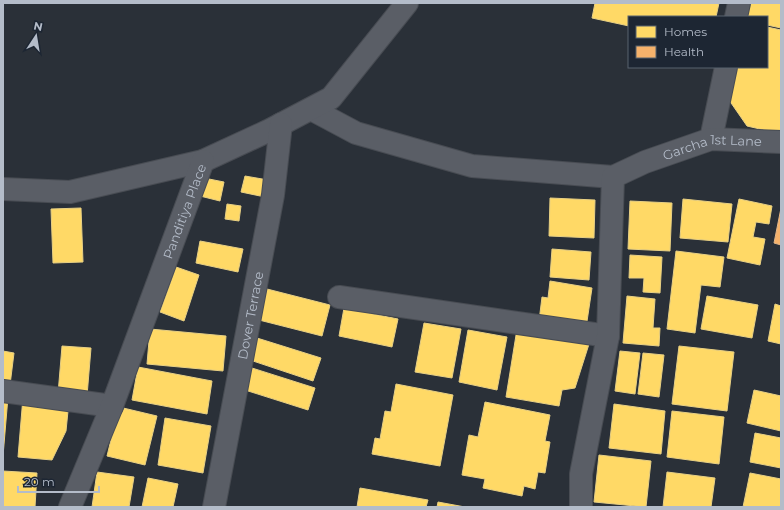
<svg xmlns="http://www.w3.org/2000/svg" width="784" height="510" viewBox="0 0 784 510" font-family="Montserrat,sans-serif">
<style>
.homes{fill:#ffd966;stroke:#e8d084}
.health{fill:#f6b26b;stroke:#e2b587}
.lines{fill:none;stroke-linecap:round;stroke-linejoin:round}
.street-casing{stroke:#484c53;stroke-width:24}
.street{stroke:#5a5e66;stroke-width:22}
.labels{text-anchor:middle;stroke-width:4;stroke-linejoin:round;paint-order:stroke}
.street-label{font-size:13px;fill:#b4bcc9;stroke:#1d2633}
</style>
<rect width="100%" height="100%" fill="#2a3038"/>
<g class="homes">
<polygon points="595,3 719,3 716,17 629,17 629,26 592,18"/>
<polygon points="751,3 781,3 781,28 767,25 767,17 747,17"/>
<polygon points="767,27 781,30 781,134 747,126 729,100 737,67 767,67"/>
<polygon points="245,176 268,180 265,197 241,192"/>
<polygon points="204,178 224,182 220,201 200,196"/>
<polygon points="550,198 595,200 594,238 549,236"/>
<polygon points="683,199 732,204 728,242 680,238"/>
<polygon points="739,199 772,206 769,224 756,222 753,237 765,239 760,265 727,258"/>
<polygon points="630,201 672,203 670,251 628,249"/>
<polygon points="227,204 241,206 239,221 225,219"/>
<polygon points="81,208 83,262 53,263 51,209"/>
<polygon points="200,241 243,249 238,272 196,263"/>
<polygon points="552,249 591,252 589,280 550,277"/>
<polygon points="676,251 724,257 720,287 701,285 695,333 667,329"/>
<polygon points="630,255 662,257 660,293 643,292 644,278 629,278"/>
<polygon points="176,267 199,275 184,321 160,312"/>
<polygon points="550,281 592,288 586,328 539,321 542,297 548,298"/>
<polygon points="267,289 330,305 322,336 259,320"/>
<polygon points="627,296 655,299 653,328 660,328 659,346 623,343"/>
<polygon points="707,296 758,305 752,338 701,329"/>
<polygon points="775,304 781,306 781,344 768,341"/>
<polygon points="344,308 398,319 392,347 339,336"/>
<polygon points="424,323 461,329 452,378 415,372"/>
<polygon points="150,329 226,336 223,371 147,364"/>
<polygon points="517,329 590,341 575,388 562,390 559,406 506,397"/>
<polygon points="468,330 507,337 497,390 459,382"/>
<polygon points="257,338 321,358 313,381 250,360"/>
<polygon points="62,346 91,348 87,396 58,394"/>
<polygon points="679,346 734,352 727,411 672,404"/>
<polygon points="3,351 14,353 10,385 3,384"/>
<polygon points="620,351 640,353 635,394 615,391"/>
<polygon points="643,353 664,355 659,397 638,394"/>
<polygon points="138,367 212,381 207,414 132,400"/>
<polygon points="252,368 315,388 308,410 245,390"/>
<polygon points="396,384 453,395 440,466 372,454 375,438 380,439 385,411 391,412"/>
<polygon points="754,390 781,396 781,431 747,423"/>
<polygon points="3,397 8,397 3,456"/>
<polygon points="23,397 69,401 66,431 52,460 18,457"/>
<polygon points="485,402 550,415 545,441 550,442 545,473 538,472 535,489 524,486 522,496 483,488 485,479 462,475 469,435 478,437"/>
<polygon points="614,404 665,411 661,454 609,448"/>
<polygon points="119,407 157,416 145,465 107,456"/>
<polygon points="672,411 724,417 719,464 667,457"/>
<polygon points="165,418 211,426 203,473 158,465"/>
<polygon points="755,433 781,438 781,468 750,462"/>
<polygon points="599,455 651,461 646,507 594,502"/>
<polygon points="3,471 37,473 35,507 3,507"/>
<polygon points="97,472 134,477 129,507 92,507"/>
<polygon points="667,472 715,478 711,507 663,507"/>
<polygon points="750,473 781,479 781,507 743,507"/>
<polygon points="148,478 178,484 173,507 142,507"/>
<polygon points="360,488 428,500 426,507 357,507"/>
<polygon points="438,502 465,507 437,507"/>
</g>
<polygon class="health" points="781,208 781,245 774,243"/>
<g class="lines">
<g class="street-casing">
<g id="street">
<polyline points="736,17 739,3"/>
<polyline points="311,109 356,133 472,166 613,177"/>
<polyline points="711,139 726,67"/>
<polyline points="3,189 70,192 203,161 270,130 331,98 407,3"/>
<polyline points="339,297 608,336"/>
<polyline points="3,391 112,406"/>
<path id="s1" d="M70 507 112 406 203 161"/>
<path id="s2" d="M214 507 273 195 281 124"/>
<path id="s3" d="M581 507V474L608 336 613 177 645 162 711 139 781 142"/>
</g>
</g>
<use href="#street" class="street"/>
</g>
<g class="labels">
<g class="street-label">
<text dy="5" stroke="none"><textPath href="#s3" startOffset="438">Garcha 1st Lane</textPath></text>
<text dy="5" stroke="none"><textPath href="#s1" startOffset="317">Panditiya Place</textPath></text>
<text dy="5" stroke="none"><textPath href="#s2" startOffset="195">Dover Terrace</textPath></text>
</g>
</g>
<rect width="784" height="510" fill="none" stroke="#b4bcc9" stroke-width="8"/>
<rect x="628" y="16" width="140" height="52" fill="#1d2633" stroke="#59626f"/>
<rect x="636" y="26" width="20" height="12" fill="#ffd966" stroke="#59626f"/>
<text x="664" y="36" font-size="12" fill="#b4bcc9">Homes</text>
<rect x="636" y="46" width="20" height="12" fill="#f6b26b" stroke="#59626f"/>
<text x="664" y="56" font-size="12" fill="#b4bcc9">Health</text>
<g transform="translate(36 36) rotate(12)" stroke="#1d2633" stroke-width="3" paint-order="stroke">
<path d="M0-3L7 15L0 10L-7 15Z" fill="#b4bcc9"/>
<text y="-6" font-size="11" font-weight="bold" text-anchor="middle" fill="#b4bcc9">N</text>
</g>
<path d="M18 486v6h81v-6" fill="none" stroke="#b4bcc9" stroke-width="2"/>
<text x="24" y="486" font-size="12" fill="#b4bcc9" stroke="#1d2633" stroke-width="3" paint-order="stroke">20 m</text>
</svg>
